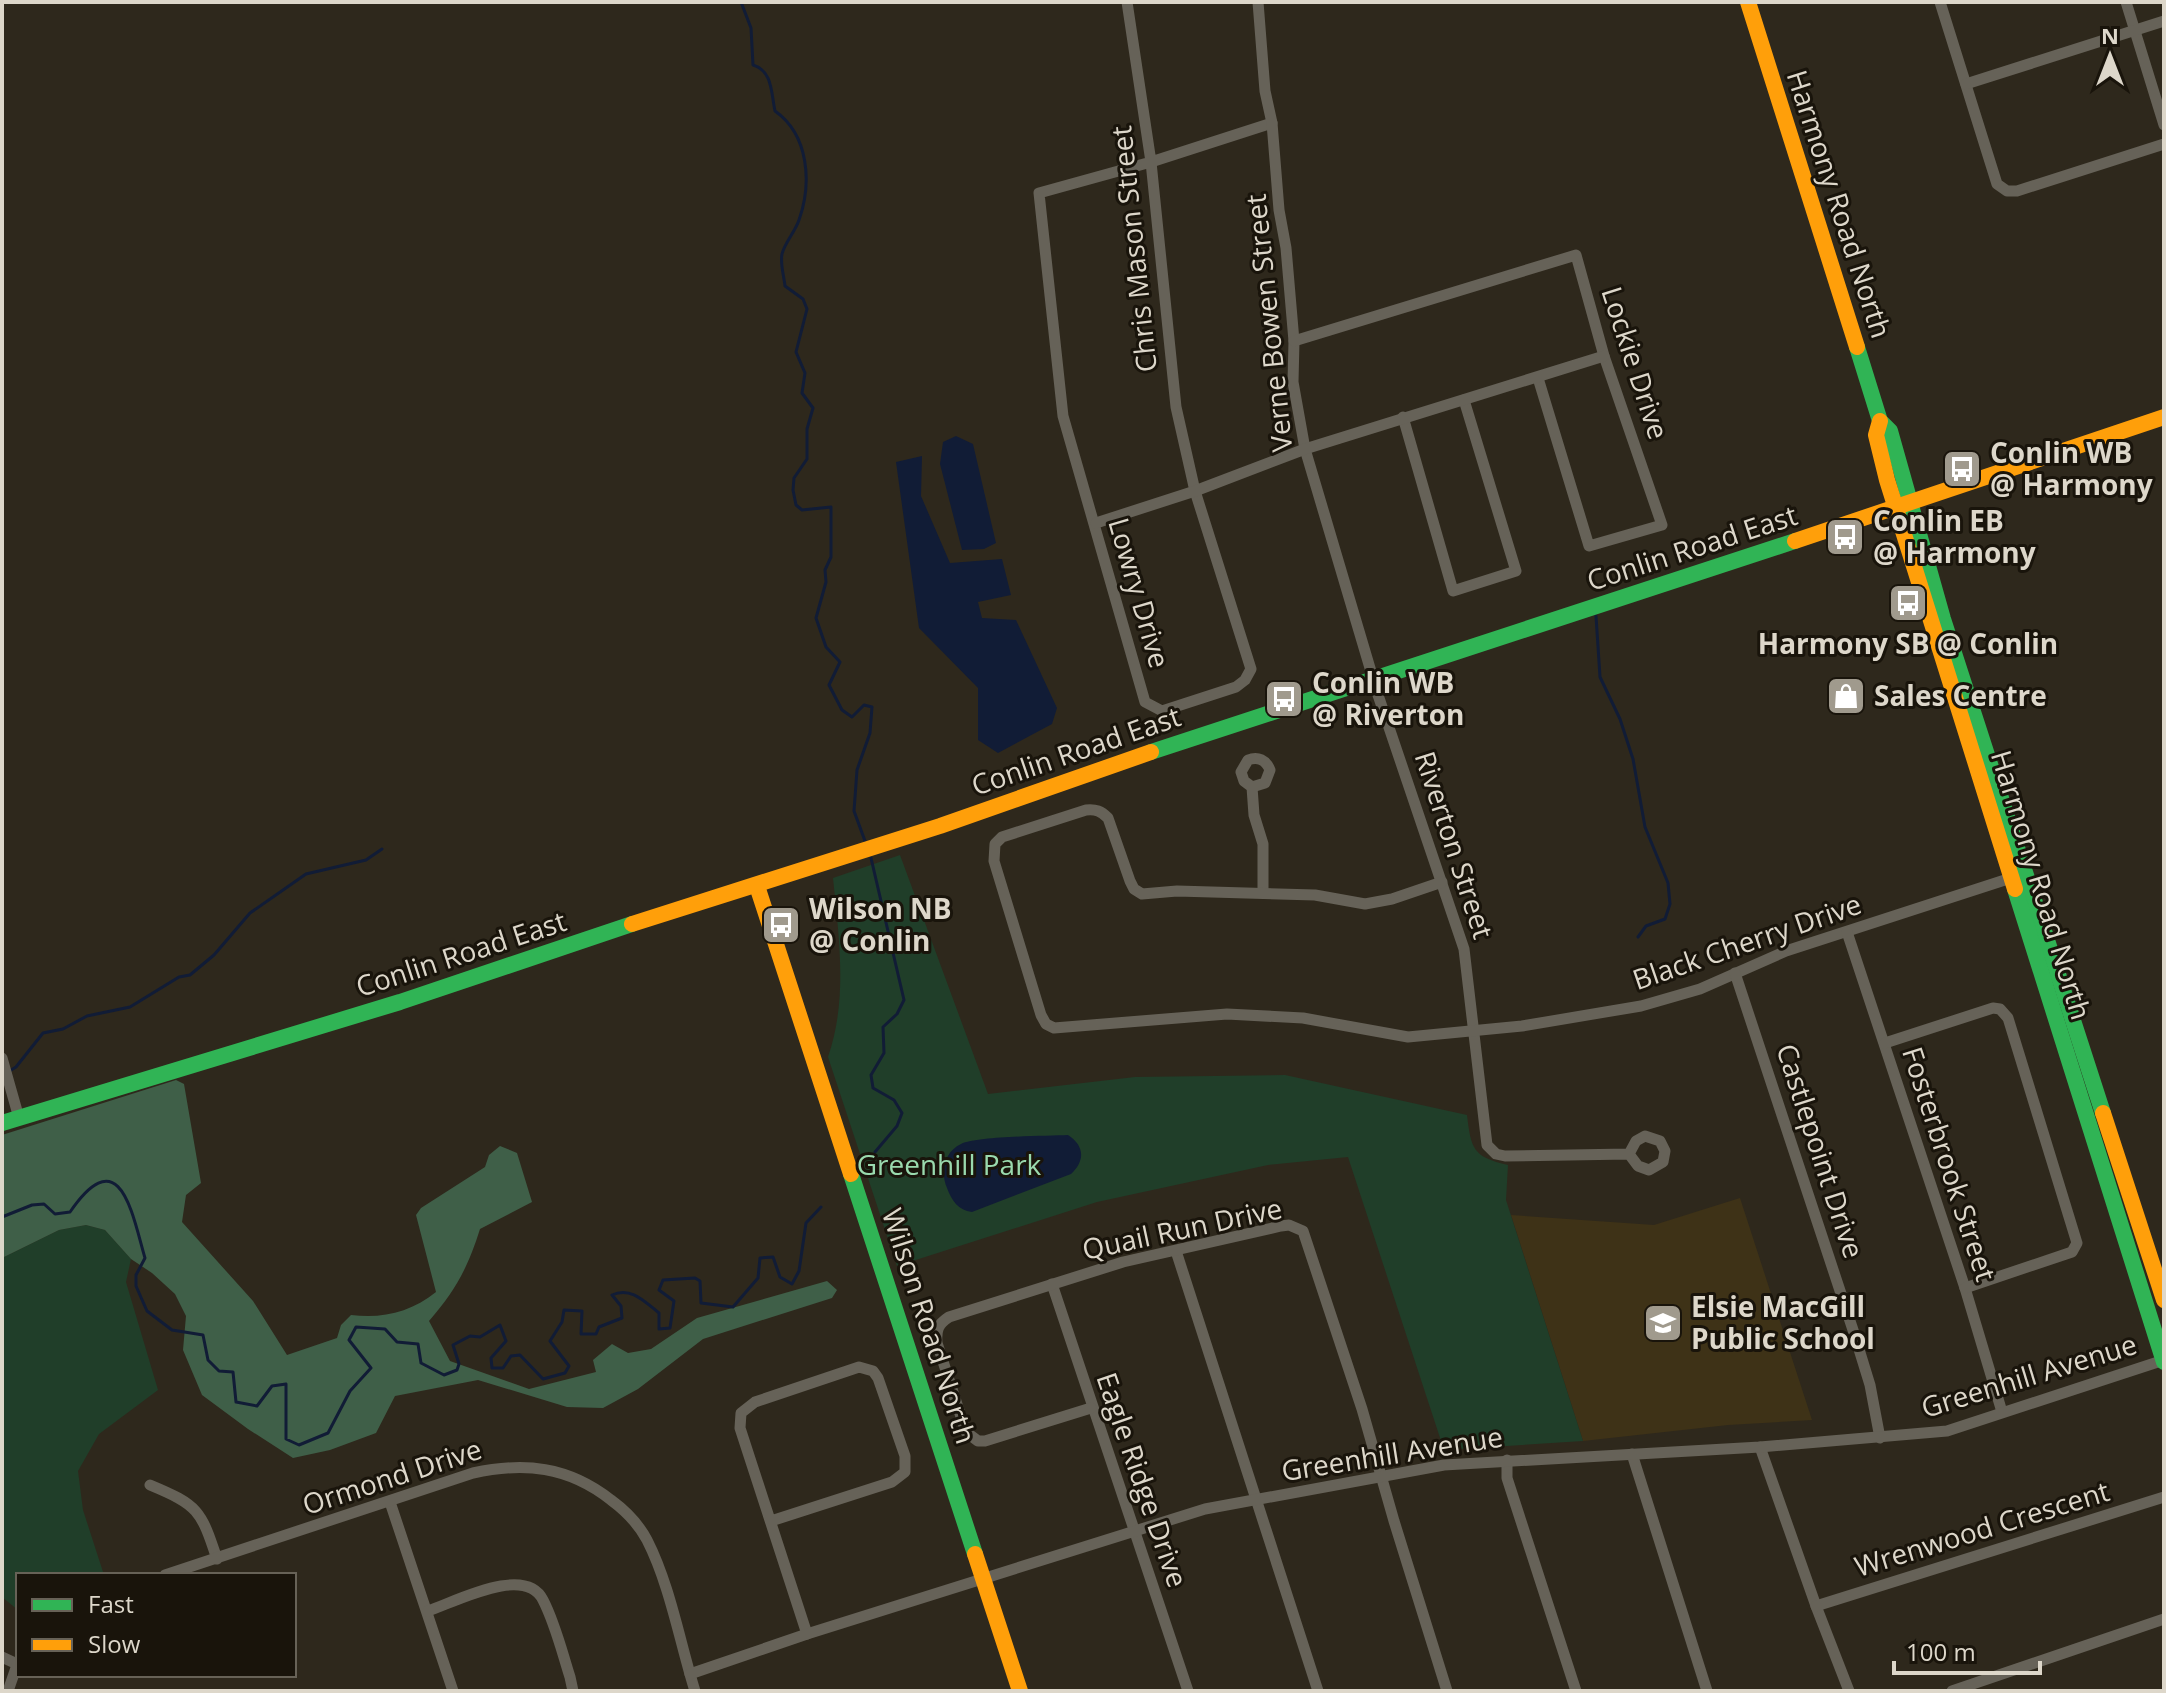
<svg xmlns="http://www.w3.org/2000/svg" width="2166" height="1693" viewBox="0 0 2166 1693" font-family="'Open Sans',sans-serif">
<style>
.built{fill:#3e3217}
.green{fill:#203e29}
.forest{fill:#3f5f48}
.water{fill:#111c36}
.lines{fill:none;stroke-linecap:round;stroke-linejoin:round}
.stream{stroke:#111c36;stroke-width:3}
.street{stroke:#666258;stroke-width:11}
.fast{stroke:#30b455;stroke-width:16}
.slow{stroke:#ff9f0a;stroke-width:16}
.labels{text-anchor:middle;stroke-width:6;stroke-linejoin:round;paint-order:stroke}
.street-label{font-size:28px;fill:#ddd7ca;stroke:#19140b}
.poi-label{font-size:28px;font-weight:bold;fill:#ddd7ca;stroke:#19140b;text-anchor:start}
.park-label{font-size:28px;fill:#9adaae;stroke:#19140b}
</style>
<rect width="100%" height="100%" fill="#2e281c"/>
<polygon class="built" points="1740,1198 1812,1420 1728,1425 1583,1441 1511,1215 1654,1225"/>
<g class="green">
<path d="M900 855 988 1094 1135 1077 1285 1075 1467 1115C1471 1149 1473 1157 1508 1165L1506 1200 1583 1441 1444 1450 1348 1157 1268 1165 1097 1202 897 1266 828 1057C848 999 839 938 833 878Z"/>
<polygon points="86,1225 105,1230 131,1259 126,1282 158,1390 99,1434 78,1471 83,1510 104,1575 18,1575 18,1610 2,1597 2,1258 59,1230"/>
</g>
<path class="forest" d="M176 1080 184 1084 201 1183 186 1195 182 1222 253 1301 287 1355 337 1338 341 1325 351 1315C383 1319 411 1312 436 1292L416 1215 421 1208 485 1167 489 1155 500 1146 517 1153 532 1202 480 1229C468 1267 456 1290 429 1321L450 1361 529 1389 596 1372 593 1360 612 1344 628 1353 651 1349 697 1318 827 1281 837 1290 832 1298 703 1339 638 1389 603 1408 567 1407 478 1380 395 1396 376 1433 330 1450 293 1458 248 1429 202 1395 183 1350 186 1316 175 1294 152 1273 131 1259 105 1230 86 1225 59 1230 2 1258V1135Z"/>
<g class="water">
<polygon points="956,436 973,444 996,543 984,549 962,550 940,464 943,442"/>
<polygon points="922,456 921,496 950,563 1002,559 1011,595 978,602 982,618 1016,620 1057,708 1052,724 998,753 978,740 978,688 919,628 896,462"/>
<path d="M1068 1135C1085 1146 1085 1161 1071 1174L972 1212C958 1210 952 1201 947 1188 940 1172 944 1152 961 1144 978 1136 1046 1136 1068 1135Z"/>
</g>
<g class="lines">
<g class="stream">
<path d="M741 2 751 28 753 65C773 71 771 93 775 111 809 135 812 183 799 220 795 232 785 242 782 254 780 264 784 276 785 286L803 299 807 309 796 352 805 373 802 393 813 408 807 429V459L794 478 793 490 796 505 802 510 831 507V557L825 570 826 582 816 618 826 647 840 662 829 685 842 710 852 717 864 705 872 707 870 733 857 770 854 811 865 841"/>
<polyline points="1596,616 1600,677 1620,719 1633,759 1645,827 1668,883 1670,904 1665,919 1646,926 1638,937"/>
<polyline points="871,858 904,1000 897,1014 883,1027 884,1053 871,1075 873,1088 894,1100 902,1113 897,1126 875,1152"/>
<polyline points="8,1072 16,1067 43,1033 63,1029 87,1016 130,1007 179,977 190,975 214,955 250,913 306,874 366,860 382,849"/>
<path d="M2 1217 32 1205 44 1204 55 1214 70 1212C120 1139 132 1213 145 1258L136 1275V1286L147 1311 172 1330 203 1335 208 1360 219 1371 233 1372 236 1402 257 1406 272 1386 286 1384V1439L299 1445 328 1433 350 1391 371 1368 349 1340 356 1327 385 1329 397 1342 418 1344 421 1363 444 1375 457 1370 459 1364 453 1345 470 1336 480 1337 500 1325 506 1341 491 1358 492 1368H503L511 1356 520 1355 543 1379 565 1373 569 1366 550 1341 562 1322 564 1310 582 1311 581 1334H596L599 1327 622 1318 621 1306 612 1295C631 1286 645 1302 659 1313V1329L670 1328 674 1301 659 1290 663 1280 695 1278 700 1281 701 1303 733 1307 758 1278 760 1258 773 1257 780 1277 792 1284 799 1271 806 1223 821 1207"/>
</g>
<g class="street">
<polyline points="1127,2 1151,162 1176,407 1195,491 1251,669 1245,680 1236,687 1162,711 1145,702 1063,416 1039,193 1151,162 1272,123"/>
<polyline points="1258,2 1265,91 1272,123 1279,210 1286,248 1294,341 1293,382 1305,449 1378,695 1464,949 1487,1145 1496,1154 1505,1156 1629,1154 1638,1166 1649,1170 1663,1162 1665,1151 1660,1141 1645,1136 1636,1141 1629,1154"/>
<polyline points="1940,2 1997,184 2007,191 2017,191 2164,144"/>
<polyline points="2126,2 2164,125"/>
<polyline points="1966,84 2164,21"/>
<polyline points="1294,341 1576,255 1604,356 1662,525 1589,546 1538,378"/>
<polyline points="1403,417 1453,591 1516,571 1464,400"/>
<polyline points="1096,523 1195,491 1305,449 1604,356"/>
<path d="M1252 787 1244 781 1241 772 1248 760C1258 756 1266 760 1270 770L1265 783 1252 787 1254 815 1263 844V893"/>
<path d="M1442 882 1392 899 1365 904 1315 895 1177 891 1142 894 1134 889 1130 881 1108 818C1101 811 1096 809 1086 810L1002 837 995 844 994 861 1041 1015 1046 1024 1054 1028 1227 1014 1303 1018 1408 1037 1522 1026 1641 1006 1700 989 1786 951 2011 878"/>
<polyline points="1847,932 1965,1288 2002,1412"/>
<polyline points="1735,973 1854,1333 1870,1385 1880,1438"/>
<polyline points="1885,1043 1993,1008 2000,1009 2008,1018 2077,1243 2072,1252 1965,1288"/>
<polyline points="2,1058 19,1118"/>
<polyline points="1176,1251 1318,1691"/>
<polyline points="1052,1284 1188,1691"/>
<path d="M1091 1408 985 1441H978L966 1432 937 1343C936 1330 938 1324 949 1317L1123 1262 1281 1226 1289 1225 1303 1231 1362 1409 1394 1521 1447 1691"/>
<polyline points="1760,1447 1816,1606 1849,1691"/>
<polyline points="1632,1454 1707,1691"/>
<polyline points="1507,1460 1507,1478 1576,1691"/>
<path d="M150 1485C198 1505 201 1510 217 1559"/>
<polyline points="390,1502 453,1691"/>
<polyline points="771,1521 892,1482 905,1472 905,1456 878,1378 873,1371 859,1367 755,1402 741,1413 740,1428 807,1634"/>
<path d="M165 1575 473 1473C524 1462 568 1466 611 1500 626 1511 638 1523 647 1540 670 1585 680 1643 695 1691"/>
<polyline points="1816,1606 2164,1497"/>
<path d="M428 1611C455 1602 525 1564 543 1600 555 1623 562 1652 570 1677L573 1691"/>
<polyline points="2,1657 17,1664"/>
<polyline points="690,1674 807,1634 1205,1509 1444,1465 1760,1447 1947,1431 2164,1360"/>
<polyline points="8,1691 18,1662"/>
<polyline points="1952,1691 2164,1619"/>
</g>
<g class="fast">
<polyline points="1857,347 1880,421 1890,431 1943,619 2103,1113"/>
<polyline points="1151,752 1795,541"/>
<polyline points="2015,889 2164,1362"/>
<polyline points="2,1123 400,1002 632,924"/>
<polyline points="851,1174 975,1554"/>
</g>
<g class="slow">
<polyline points="1748,2 1857,347"/>
<polyline points="1880,421 1876,435 1887,480 2015,889"/>
<polyline points="1795,541 2164,417"/>
<polyline points="757,886 851,1174"/>
<polyline points="632,924 940,826 1151,752"/>
<polyline points="2103,1113 2164,1300"/>
<polyline points="975,1554 1020,1691"/>
</g>
</g>
<defs>
<g id="bus-square" transform="scale(2)"><rect x="-9" y="-9" width="18" height="18" rx="4" fill="#a09a8d" stroke="#19140b"/><path d="M-5-6H5V4H4V6H2V4H-2V6H-4V4H-5ZM-3.5-4V0h7V-4ZM-3.5 1.2v1.5H-2V1.2ZM2 1.2v1.5H3.5V1.2Z" fill="#fff"/></g>
<g id="shop-square" transform="scale(2)"><rect x="-9" y="-9" width="18" height="18" rx="4" fill="#a09a8d" stroke="#19140b"/><path d="M-5-2.5h2.3a2.7 3.5 0 0 1 5.4 0H5L5.5 6h-11ZM-1.5-2.5h3a1.5 2.3 0 0 0-3 0Z" fill="#fff"/></g>
<g id="school-square" transform="scale(2)"><rect x="-9" y="-9" width="18" height="18" rx="4" fill="#a09a8d" stroke="#19140b"/><path d="M0-5L7-2L0 1L-7-2ZM-4 1L0 2.5L4 1V4Q0 6-4 4Z" fill="#fff"/></g>
</defs>
<g fill-rule="evenodd">
<use href="#bus-square" x="1962" y="469"/>
<use href="#bus-square" x="1845" y="537"/>
<use href="#bus-square" x="1908" y="603"/>
<use href="#shop-square" x="1846" y="696"/>
<use href="#bus-square" x="1284" y="699"/>
<use href="#bus-square" x="781" y="925"/>
<use href="#school-square" x="1663" y="1323"/>
</g>
<g class="labels">
<g class="street-label">
<text transform="translate(1839 204) rotate(72)" y="10">Harmony Road North</text>
<text transform="translate(1134 249) rotate(-96)" y="10">Chris Mason Street</text>
<text transform="translate(1269 323) rotate(-96)" y="10">Verne Bowen Street</text>
<text transform="translate(1635 363) rotate(72)" y="10">Lockie Drive</text>
<text transform="translate(1692 548) rotate(-18)" y="10">Conlin Road East</text>
<text transform="translate(1139 593) rotate(74)" y="10">Lowry Drive</text>
<text transform="translate(1076 751) rotate(-19)" y="10">Conlin Road East</text>
<text transform="translate(1454 845) rotate(72)" y="10">Riverton Street</text>
<text transform="translate(2041 885) rotate(73)" y="10">Harmony Road North</text>
<text transform="translate(1747 942) rotate(-19)" y="10">Black Cherry Drive</text>
<text transform="translate(461 954) rotate(-18)" y="10">Conlin Road East</text>
<text transform="translate(1820 1151) rotate(72)" y="10">Castlepoint Drive</text>
<text transform="translate(1949 1164) rotate(72)" y="10">Fosterbrook Street</text>
<text transform="translate(1182 1229) rotate(-12)" y="10">Quail Run Drive</text>
<text transform="translate(929 1326) rotate(72)" y="10">Wilson Road North</text>
<text transform="translate(2029 1376) rotate(-17)" y="10">Greenhill Avenue</text>
<text transform="translate(1392 1454) rotate(-9)" y="10">Greenhill Avenue</text>
<text transform="translate(392 1477) rotate(-18)" y="10">Ormond Drive</text>
<text transform="translate(1142 1480) rotate(71)" y="10">Eagle Ridge Drive</text>
<text transform="translate(1982 1529) rotate(-17)" y="10">Wrenwood Crescent</text>
</g>
<g class="poi-label">
<text x="1990" y="463">Conlin WB<tspan x="1990" dy="32">@ Harmony</tspan></text>
<text x="1873" y="531">Conlin EB<tspan x="1873" dy="32">@ Harmony</tspan></text>
<text x="1908" y="654" text-anchor="middle">Harmony SB @ Conlin</text>
<text x="1312" y="693">Conlin WB<tspan x="1312" dy="32">@ Riverton</tspan></text>
<text x="1874" y="706">Sales Centre</text>
<text x="809" y="919">Wilson NB<tspan x="809" dy="32">@ Conlin</tspan></text>
<text x="1691" y="1317">Elsie MacGill<tspan x="1691" dy="32">Public School</tspan></text>
</g>
<g class="park-label">
<text x="949" y="1175">Greenhill Park</text>
</g>
</g>
<rect width="2166" height="1693" fill="none" stroke="#ddd7ca" stroke-width="8"/>
<rect x="16" y="1573" width="280" height="104" fill="#19140b" stroke="#676257" stroke-width="2"/>
<rect x="32" y="1599" width="40" height="12" fill="#30b455" stroke="#676257" stroke-width="2"/>
<text x="88" y="1613" font-size="24" fill="#ddd7ca">Fast</text>
<rect x="32" y="1639" width="40" height="12" fill="#ff9f0a" stroke="#676257" stroke-width="2"/>
<text x="88" y="1653" font-size="24" fill="#ddd7ca">Slow</text>
<g transform="translate(2110 56)" stroke="#19140b" stroke-width="6" paint-order="stroke">
<path d="M0-6L14 30L0 20L-14 30Z" fill="#ddd7ca"/>
<text y="-12" font-size="22" font-weight="bold" text-anchor="middle" fill="#ddd7ca">N</text>
</g>
<path d="M1894 1661v12h146v-12" fill="none" stroke="#ddd7ca" stroke-width="4"/>
<text x="1906" y="1661" font-size="24" fill="#ddd7ca" stroke="#19140b" stroke-width="6" paint-order="stroke">100 m</text>
</svg>
